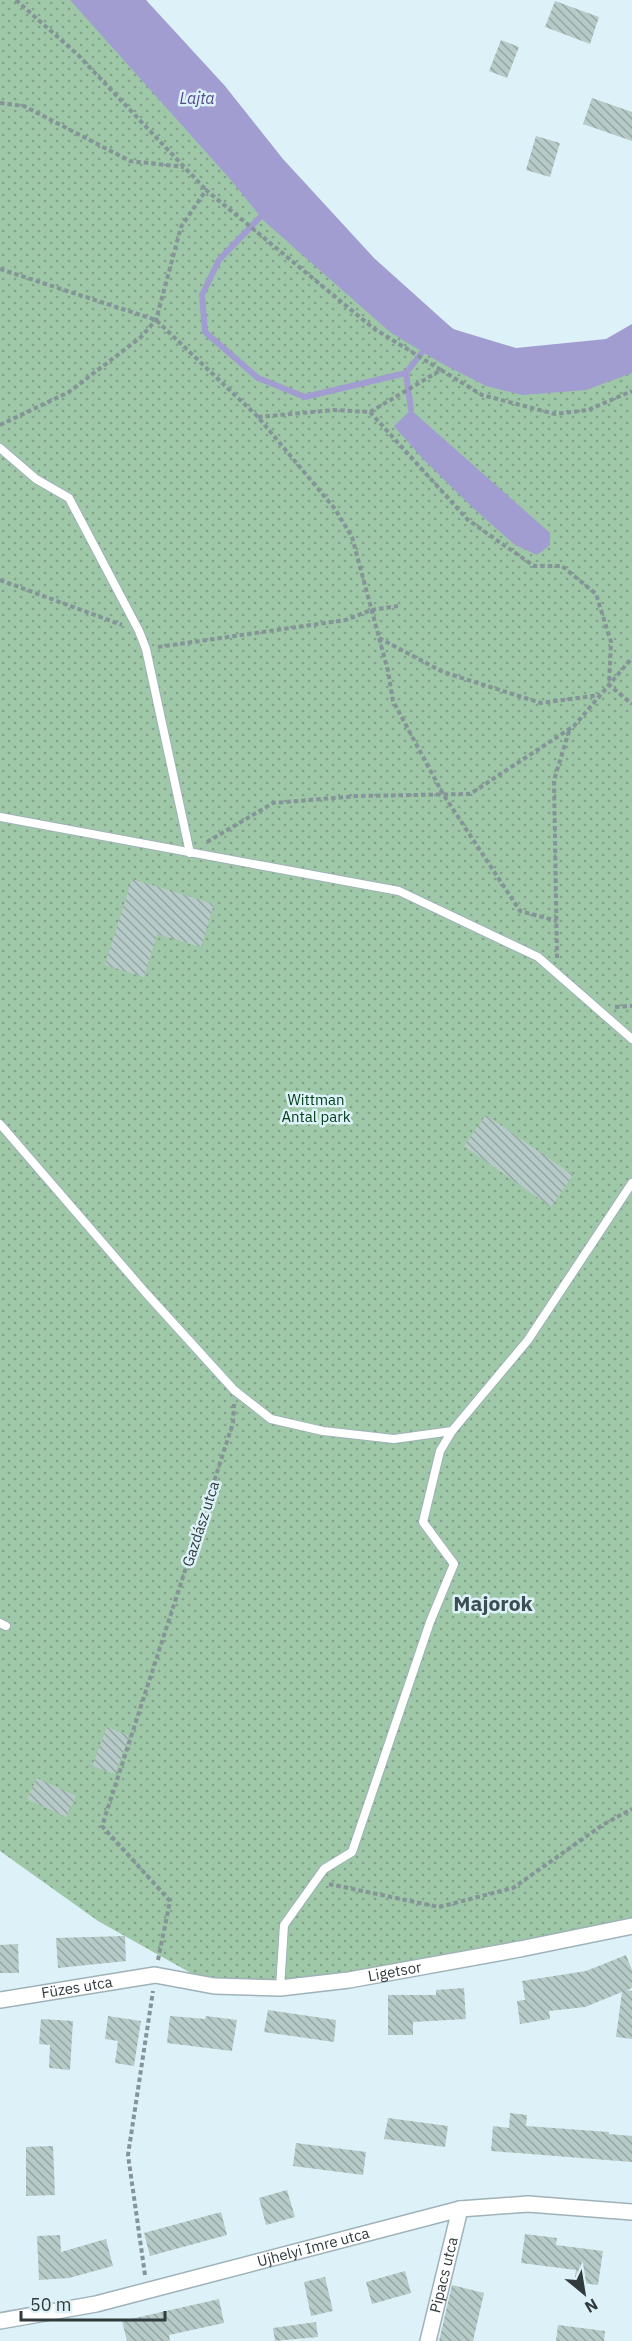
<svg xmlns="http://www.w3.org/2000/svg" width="632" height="2341" viewBox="0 0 632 2341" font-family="'IBM Plex Sans',sans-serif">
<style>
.park{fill:url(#park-dots)}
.water{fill:#a19dd1}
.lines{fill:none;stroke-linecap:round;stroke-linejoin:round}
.stream{stroke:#a19dd1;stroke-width:6}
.building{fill:url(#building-back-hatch)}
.service-casing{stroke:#9eb2b8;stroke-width:10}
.minor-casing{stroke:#9eb2b8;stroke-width:18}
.path{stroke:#859498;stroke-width:4;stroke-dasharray:4.5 3;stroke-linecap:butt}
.service{stroke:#fff;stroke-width:8}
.minor{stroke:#fff;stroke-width:15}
.labels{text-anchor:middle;stroke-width:5;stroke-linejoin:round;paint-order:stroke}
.park-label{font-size:15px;fill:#05411d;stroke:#ddf2f8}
.street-label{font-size:15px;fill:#313a3c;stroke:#ddf2f8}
.water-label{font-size:16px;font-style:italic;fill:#534a8c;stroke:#ddf2f8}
.district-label{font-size:21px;font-weight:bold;fill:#3c4e53;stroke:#ddf2f8}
</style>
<defs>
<pattern id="park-dots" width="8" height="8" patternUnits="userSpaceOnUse" patternTransform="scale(1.5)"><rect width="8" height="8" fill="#9fc8a8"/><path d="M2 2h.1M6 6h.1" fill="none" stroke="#82a38a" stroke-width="1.8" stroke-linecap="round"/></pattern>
<pattern id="building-back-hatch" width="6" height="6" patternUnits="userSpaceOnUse" patternTransform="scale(1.5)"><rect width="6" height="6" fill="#b6cbc8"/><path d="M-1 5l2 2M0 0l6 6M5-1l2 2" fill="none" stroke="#95a6a4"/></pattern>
</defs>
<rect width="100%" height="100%" fill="#ddf2f8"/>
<polygon class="park" points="0,0 118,0 348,256 490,354 632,339 632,1926 396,1972 214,1986 98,1921 0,1851"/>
<g class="water">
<polygon points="70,0 146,0 225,86 283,159 374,258 453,329 516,348 606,339 632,324 632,373 586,390 522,395 486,386 439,362 390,332 264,221 230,179"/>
<polygon points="411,410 550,533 550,545 537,555 515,545 473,508 423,459 394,426"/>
</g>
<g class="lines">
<g class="stream">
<polyline points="266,211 219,260 202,295 205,332 258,378 305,397 406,373 427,346"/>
<polyline points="406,373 411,410"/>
</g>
</g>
<g class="building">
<polygon points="555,1 599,17 590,44 545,27"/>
<polygon points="501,40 519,47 507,78 489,71"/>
<polygon points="592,98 632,112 632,141 583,124"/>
<polygon points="536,136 560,143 550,177 526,170"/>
<polygon points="132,879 214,904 201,947 157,934 144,977 105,965"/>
<polygon points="486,1115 573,1175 551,1207 464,1146"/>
<polygon points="107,1727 129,1736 115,1774 92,1766"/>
<polygon points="37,1778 76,1796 66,1817 27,1799"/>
<polygon points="125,1936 126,1961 58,1968 56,1938"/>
<polygon points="18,1944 19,1973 0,1973 0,1945"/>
<polygon points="626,1955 632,1970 632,1988 627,1990 632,1991 632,2039 616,2037 622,1992 585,2007 549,2011 550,2019 520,2024 517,2001 525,2000 522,1981 586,1971"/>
<polygon points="464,1988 466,2019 413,2022 413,2035 388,2035 388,1995 436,1995 436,1990"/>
<polygon points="268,2010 336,2020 334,2042 264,2032"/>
<polygon points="108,2016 141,2021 134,2066 115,2063 118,2041 105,2039"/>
<polygon points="170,2016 205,2019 206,2016 237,2020 232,2051 167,2043"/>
<polygon points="41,2019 73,2021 70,2070 49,2068 50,2045 39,2044"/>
<polygon points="510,2113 527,2115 526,2126 609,2132 609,2134 632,2136 632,2162 491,2151 493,2126 509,2128"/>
<polygon points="388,2118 448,2126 445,2147 384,2139"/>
<polygon points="296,2143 366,2152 363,2175 293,2166"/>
<polygon points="53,2146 55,2195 26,2196 26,2147"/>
<polygon points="287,2190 295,2217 266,2225 259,2198"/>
<polygon points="221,2212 227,2235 150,2256 144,2233"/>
<polygon points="525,2234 557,2238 556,2245 603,2251 598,2285 574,2282 576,2270 521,2263"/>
<polygon points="60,2235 61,2252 106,2239 113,2266 69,2278 39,2280 37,2236"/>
<polygon points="405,2271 411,2293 372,2304 366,2282"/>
<polygon points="325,2277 333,2311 311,2316 304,2282"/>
<polygon points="452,2285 484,2293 473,2341 439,2341"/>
<polygon points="219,2299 224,2323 169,2335 170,2341 127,2341 122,2321"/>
<polygon points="316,2322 318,2337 275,2341 273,2328"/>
<polygon points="558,2325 605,2331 604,2341 556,2341"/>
</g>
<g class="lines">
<g class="service-casing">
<g id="service">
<polyline points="0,448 36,479 69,498 139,631 146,649 190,853"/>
<polyline points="0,817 399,891 538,957 632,1039"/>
<polyline points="0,1124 145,1292 234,1390 271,1419 323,1431 394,1439 452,1431 528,1340 632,1183"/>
<polyline points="0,1623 6,1626"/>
<polyline points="280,1988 284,1925 324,1869 352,1852 430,1622 454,1564 423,1522 440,1451 452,1431"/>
</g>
</g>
<g class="minor-casing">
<g id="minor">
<path id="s1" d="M0 2000 155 1975 214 1986 280 1988 349 1980 520 1949 632 1926"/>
<path id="s2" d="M0 2321 96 2304 460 2209 528 2204 632 2212"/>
<path id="s3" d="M428 2341 460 2209"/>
</g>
</g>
<g class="path">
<polyline points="16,0 78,55 206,190"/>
<polyline points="0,103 24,106 130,161 184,167"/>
<polyline points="0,269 156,320 258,417 335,509 352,537 388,671 393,701 443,794 520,911 557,921"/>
<polyline points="370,412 468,520 534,566 562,566 596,594 611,642 609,685 632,704"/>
<polyline points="258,417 334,410 370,412 441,370 482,395 555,414 588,410 632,391"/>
<polyline points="0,425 69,392 141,337 156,320 181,227 206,190 373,328 441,370"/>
<polyline points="0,580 122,625"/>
<polyline points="379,638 443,672 541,703 600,695"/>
<polyline points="158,647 346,620 371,610 398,606"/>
<polyline points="207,842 273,803 357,796 470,794 574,726 632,658"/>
<polyline points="557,958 554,780 570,728"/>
<polyline points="615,1007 632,1006"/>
<polyline points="329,1884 439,1907 513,1888 604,1824 632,1809"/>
<polyline points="158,1960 170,1901 102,1826 233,1423 234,1404"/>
<polyline points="145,2275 128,2155 153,1991"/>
</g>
<use href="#service" class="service"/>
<use href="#minor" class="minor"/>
</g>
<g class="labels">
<g class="park-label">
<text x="316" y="1105">Wittman<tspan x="316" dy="17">Antal park</tspan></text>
</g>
<g class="street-label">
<text transform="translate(201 1524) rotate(-72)" y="5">Gazdász utca</text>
<text dy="5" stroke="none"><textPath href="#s1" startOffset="399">Ligetsor</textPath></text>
<text dy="5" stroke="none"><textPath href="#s1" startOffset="78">Füzes utca</textPath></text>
<text dy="5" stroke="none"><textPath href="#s2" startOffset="322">Ujhelyi Imre utca</textPath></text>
<text dy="5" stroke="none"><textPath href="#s3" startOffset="68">Pipacs utca</textPath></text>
</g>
<g class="water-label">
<text x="197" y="104">Lajta</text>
</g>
<g class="district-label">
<text x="493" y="1611">Majorok</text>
</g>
</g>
<g transform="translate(584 2293) rotate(150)" stroke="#ddf2f8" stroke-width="4.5" paint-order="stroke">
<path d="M0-4.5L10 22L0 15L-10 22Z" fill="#313a3c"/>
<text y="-9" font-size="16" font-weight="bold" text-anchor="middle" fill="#313a3c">N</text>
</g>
<path d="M21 2311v9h144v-9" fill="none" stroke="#313a3c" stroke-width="3"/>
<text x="30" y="2311" font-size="18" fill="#313a3c" stroke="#ddf2f8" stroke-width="4.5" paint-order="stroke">50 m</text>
</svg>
